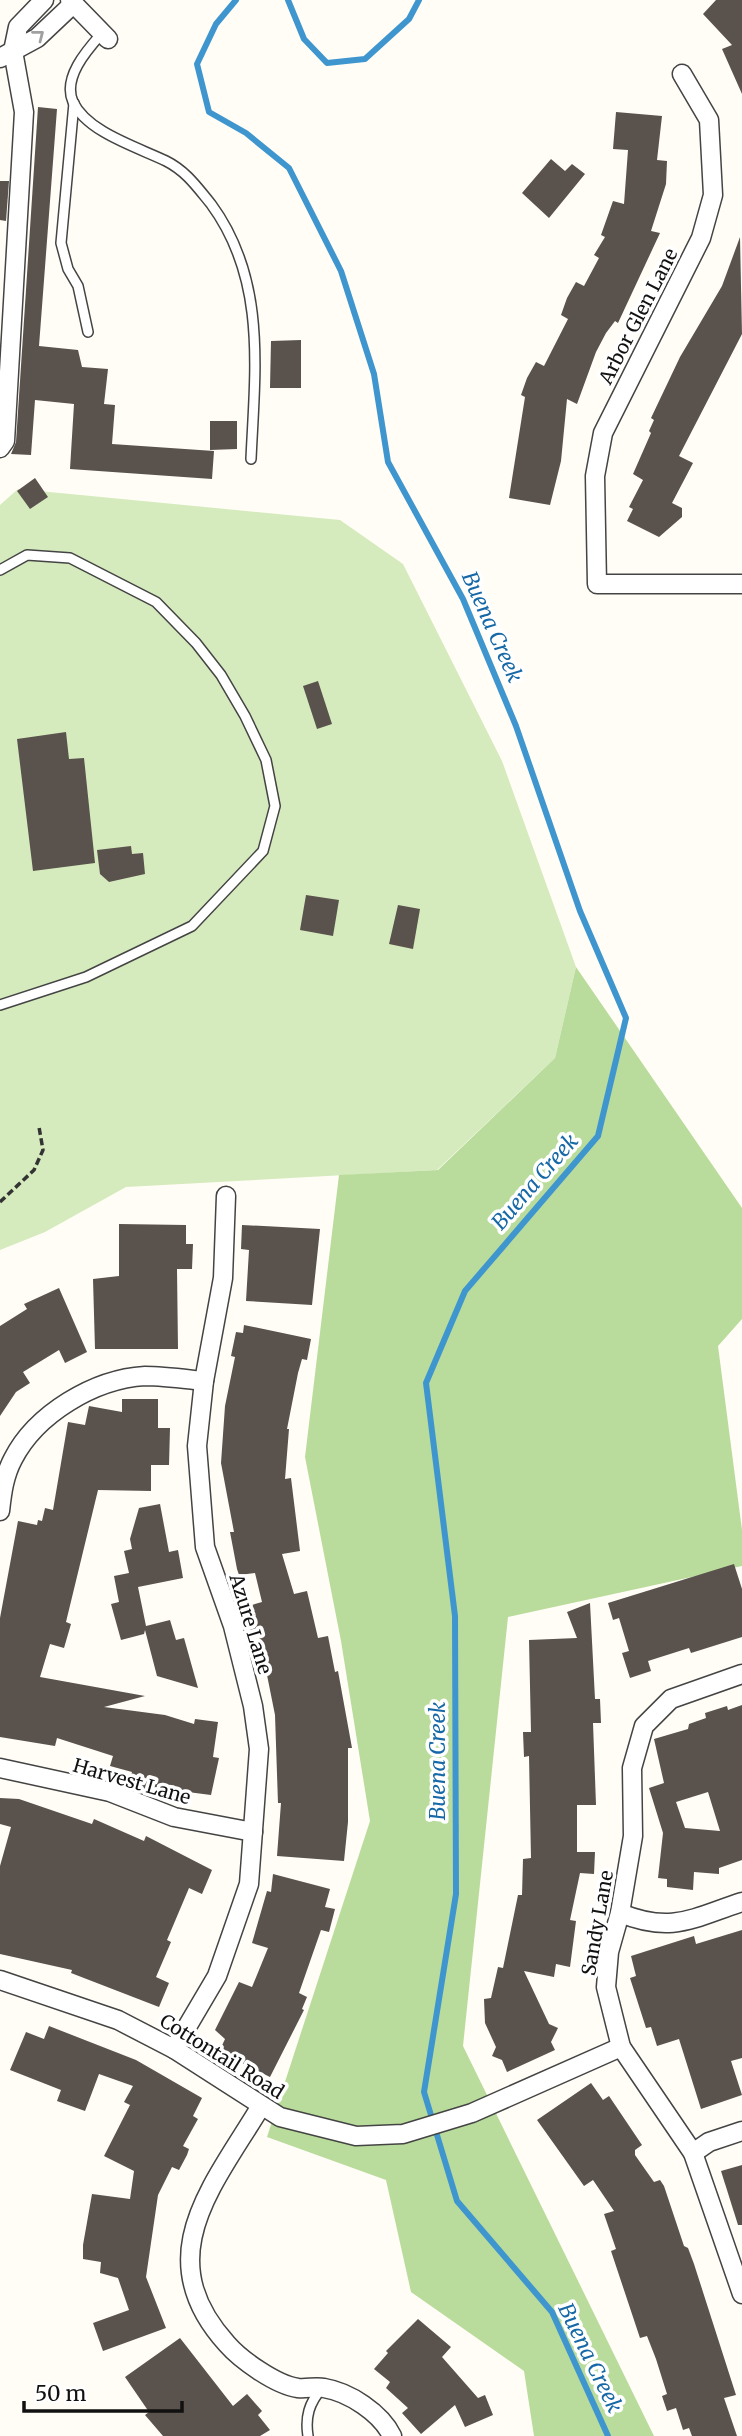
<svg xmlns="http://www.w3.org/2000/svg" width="742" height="2436" viewBox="0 0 742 2436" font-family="Merriweather,serif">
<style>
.green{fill:#d5ebbd}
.forest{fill:#b9dc9c}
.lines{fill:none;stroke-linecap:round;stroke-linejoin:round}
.stream{stroke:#3f96cf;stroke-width:6}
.building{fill:#5a524d;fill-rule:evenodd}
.service-casing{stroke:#444;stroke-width:12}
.minor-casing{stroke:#444;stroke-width:21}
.path{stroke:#333;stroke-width:3.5;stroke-dasharray:7 3.5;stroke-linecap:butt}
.service{stroke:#fff;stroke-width:9}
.minor{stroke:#fff;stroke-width:18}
.oneway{stroke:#a0a0a0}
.labels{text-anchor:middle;stroke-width:7;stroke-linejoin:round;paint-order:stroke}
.street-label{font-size:19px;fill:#111;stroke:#fff}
.water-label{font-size:21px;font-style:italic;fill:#1768a6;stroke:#fff}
</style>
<rect width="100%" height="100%" fill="#fffdf5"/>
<polygon class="green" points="18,489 340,520 403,564 502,761 576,967 555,1058 437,1170 126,1187 45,1232 0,1250 0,505"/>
<polygon class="forest" points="576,967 742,1208 742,1319 718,1346 742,1530 742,1566 508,1617 463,2046 654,2436 534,2436 524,2371 411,2292 386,2180 267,2137 370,1821 341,1641 305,1457 339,1175 438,1170 555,1058"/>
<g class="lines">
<g class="stream">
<polyline points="236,0 216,24 197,64 209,112 246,133 289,168 341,271 374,374 388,462 463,599 516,726 580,911 626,1018 598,1136 465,1291 426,1383 455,1616 456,1894 424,2092 457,2201 552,2312 608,2436"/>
<polyline points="288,0 304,39 327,63 365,59 409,19 419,0"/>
</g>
</g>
<g class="building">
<polygon points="716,0 742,0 742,94 722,49 732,45 703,14"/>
<polygon points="38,107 57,109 39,346 78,350 82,367 108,369 104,404 115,405 112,444 214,451 212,479 70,469 74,404 35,400 31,455 11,454 16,442"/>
<polygon points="616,112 662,116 657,160 667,161 666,184 651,231 660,233 618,323 615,321 606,333 596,352 577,404 567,399 561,461 550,505 509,498 525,397 521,395 527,378 536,362 544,366 568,319 561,315 567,298 576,282 584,286 599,258 594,255 605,237 601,235 613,201 624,204 628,150 613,149"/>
<polygon points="551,159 565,171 572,164 585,174 549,218 522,193"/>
<polygon points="0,181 9,181 6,221 0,220"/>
<polygon points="740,237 742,334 679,456 693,463 672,503 682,508 682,517 659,537 627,521 633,509 629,507 643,480 633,474 651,433 649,431 654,420 651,418 680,357 722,286"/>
<polygon points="301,340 301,388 270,388 271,341"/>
<polygon points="210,421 237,421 237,449 210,450"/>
<polygon points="35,478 48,497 30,509 17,491"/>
<polygon points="318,681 332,724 317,729 303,686"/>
<polygon points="66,732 69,759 84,758 95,863 33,871 17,739"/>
<polygon points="131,846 132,854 143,853 145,874 109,882 100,874 97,850"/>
<polygon points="306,895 339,900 333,936 300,930"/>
<polygon points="398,905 420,909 413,949 389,944"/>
<polygon points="119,1224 186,1225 186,1244 193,1244 192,1269 177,1269 178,1349 95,1349 93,1279 119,1276"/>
<polygon points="242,1225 320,1229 312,1305 246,1301 249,1250 241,1249"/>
<polygon points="59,1288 87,1352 65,1363 59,1350 23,1372 30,1383 16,1392 0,1416 0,1326 27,1309 24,1304"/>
<polygon points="244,1325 311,1339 307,1360 302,1359 298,1373 287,1429 289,1429 285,1479 291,1478 300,1551 282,1554 294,1594 307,1591 318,1638 328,1636 335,1672 338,1671 352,1748 348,1748 348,1822 344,1861 277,1856 281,1803 278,1803 275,1715 258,1630 251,1632 245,1607 262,1602 255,1573 239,1575 237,1569 230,1532 234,1532 221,1463 225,1406 235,1357 231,1356 236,1332 243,1333"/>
<polygon points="122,1399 158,1399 158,1428 170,1428 169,1465 151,1465 151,1491 98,1490 66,1622 71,1624 64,1648 50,1644 40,1677 145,1696 104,1707 165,1715 194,1724 195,1719 218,1722 213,1757 219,1758 211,1795 149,1787 148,1791 128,1785 132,1772 110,1766 113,1756 57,1738 55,1746 0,1737 0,1618 18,1521 37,1525 38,1520 42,1521 45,1508 53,1510 68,1422 85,1425 89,1406 122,1412"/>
<polygon points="160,1504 169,1552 178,1550 183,1578 138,1587 146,1626 170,1620 176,1640 184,1638 198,1688 157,1676 145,1630 144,1634 121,1640 111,1604 119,1602 114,1576 129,1573 124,1551 132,1549 130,1539 139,1508"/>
<polygon points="734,1564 742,1589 742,1637 691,1653 689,1648 648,1661 651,1671 630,1678 622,1653 629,1651 619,1618 613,1620 608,1603"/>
<polygon points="590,1603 595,1699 600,1699 601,1723 593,1723 596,1805 577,1805 577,1852 595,1852 594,1874 580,1873 570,1920 576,1921 570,1967 556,1964 554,1977 524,1971 549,2024 558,2028 551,2042 555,2050 507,2072 502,2060 492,2056 496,2047 485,2023 484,1999 491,1998 498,1967 503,1968 518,1895 522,1895 523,1859 531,1858 529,1756 524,1757 523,1732 531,1732 529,1640 577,1638 567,1612"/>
<path d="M742 1705V1860L719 1868V1874L694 1872 693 1890 667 1887V1879L658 1878 663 1833 649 1788 664 1783 654 1739 688 1729 689 1724 706 1718 705 1713 727 1706 728 1710ZM708 1792 720 1831 685 1828 676 1802Z"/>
<polygon points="0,1798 19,1799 92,1824 94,1819 144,1841 146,1836 212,1870 202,1894 189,1888 167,1940 171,1942 156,1977 169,1983 159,2007 71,1973 72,1970 0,1954 0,1866 11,1827 0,1824"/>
<polygon points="273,1874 330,1889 325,1907 335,1909 329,1932 321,1930 299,1993 307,1997 302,2009 304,2010 270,2077 219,2052 225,2039 215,2030 239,1982 252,1987 268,1948 252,1943 267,1891 271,1892"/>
<polygon points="742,1930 742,2058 731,2061 742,2095 701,2109 679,2039 657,2046 651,2027 646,2028 630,1978 636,1976 631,1956 694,1936 696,1944"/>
<polygon points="49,2026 136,2060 202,2098 193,2116 198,2119 183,2146 189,2149 187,2155 179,2170 172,2167 158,2195 146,2277 166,2328 103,2351 93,2323 129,2310 118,2278 100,2273 101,2262 83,2259 83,2245 92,2194 130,2199 134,2171 104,2156 130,2105 124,2102 133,2086 99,2074 85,2111 57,2101 61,2090 10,2070 26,2032 44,2039"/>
<polygon points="591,2083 603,2100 609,2096 642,2145 635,2150 635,2155 654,2182 660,2180 664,2186 684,2246 688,2248 694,2264 736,2395 724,2398 737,2436 692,2436 689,2428 683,2430 676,2408 667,2411 662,2396 667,2394 656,2359 647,2336 640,2338 611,2251 616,2249 604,2214 614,2211 593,2180 584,2186 537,2120"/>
<polygon points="742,2165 742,2225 738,2225 721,2171"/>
<polygon points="418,2319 451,2347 442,2357 478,2398 485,2395 493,2415 465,2427 455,2405 421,2434 402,2413 408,2408 386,2388 390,2382 374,2369 388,2353 386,2351"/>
<polygon points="180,2338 233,2406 247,2394 262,2411 258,2415 270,2430 260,2436 163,2436 145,2415 149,2412 125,2377"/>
</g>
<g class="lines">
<g class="service-casing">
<g id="service">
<path d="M103 32C88 49 62 77 73 102 87 132 137 147 166 161 186 171 197 187 211 204 267 280 255 370 251 459"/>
<polyline points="74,103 61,243 68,269 78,286 88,332"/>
<polyline points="0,570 27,555 70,558 156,602 196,643 221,675 245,716 266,760 275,806 263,851 192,926 86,977 0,1005"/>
<path d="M308 2436C305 2417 309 2403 322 2388"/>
</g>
</g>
<g class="minor-casing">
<g id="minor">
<polyline points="44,0 18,27 13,51 37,38 73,4"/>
<polyline points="70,0 108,39"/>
<polyline points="0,58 13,51 24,112 5,441 0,448"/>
<polyline points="682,74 709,120 713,195 701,238 603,433 595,476 597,584 742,584"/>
<path d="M0 1511C2 1493 4 1476 13 1459 36 1414 94 1379 145 1376 164 1376 185 1379 204 1381"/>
<polyline points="742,1674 671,1699 644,1726 632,1768 633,1836 620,1913 609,1952 606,1987 621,2047 693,2153 742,2294"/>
<polyline points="0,1768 110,1792 174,1817 253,1832"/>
<path d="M620 1913C672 1934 693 1918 742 1902"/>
<polyline points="0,1980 118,2020 174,2049 280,2117 356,2136 403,2134 472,2113 621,2047"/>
<polyline points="174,2049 217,1976 249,1884 259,1749 253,1706 233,1626 205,1547 197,1446 204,1381 223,1278 226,1196"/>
<path d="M261 2106C213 2186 148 2257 227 2344 241 2360 276 2385 298 2388 307 2389 316 2386 324 2388 349 2392 381 2413 392 2436"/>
<polyline points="693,2153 709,2142 742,2131"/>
</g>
</g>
<polyline class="path" points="0,1202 34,1170 43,1150 39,1127"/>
<use href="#service" class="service"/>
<use href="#minor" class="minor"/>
</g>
<defs><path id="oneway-chevron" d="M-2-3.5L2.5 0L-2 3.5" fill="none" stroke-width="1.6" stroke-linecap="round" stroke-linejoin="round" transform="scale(1.75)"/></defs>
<use class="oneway" href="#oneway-chevron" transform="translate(39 35) rotate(-38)"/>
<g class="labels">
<g class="street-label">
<text transform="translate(638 316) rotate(-63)" y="7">Arbor Glen Lane</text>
<text transform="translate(251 1624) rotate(73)" y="7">Azure Lane</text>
<text transform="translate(132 1781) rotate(16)" y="7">Harvest Lane</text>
<text transform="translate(597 1923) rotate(-80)" y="7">Sandy Lane</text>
<text transform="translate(222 2056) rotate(32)" y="7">Cottontail Road</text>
</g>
<g class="water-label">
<text transform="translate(492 627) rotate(66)" y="7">Buena Creek</text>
<text transform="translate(535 1182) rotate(-49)" y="7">Buena Creek</text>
<text transform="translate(438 1761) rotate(-90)" y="7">Buena Creek</text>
<text transform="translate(590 2358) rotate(64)" y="7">Buena Creek</text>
</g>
</g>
<path d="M24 2401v10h158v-10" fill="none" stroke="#111111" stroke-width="3.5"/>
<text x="35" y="2401" font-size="21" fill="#111111" stroke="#ffffff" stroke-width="5" paint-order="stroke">50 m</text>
</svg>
